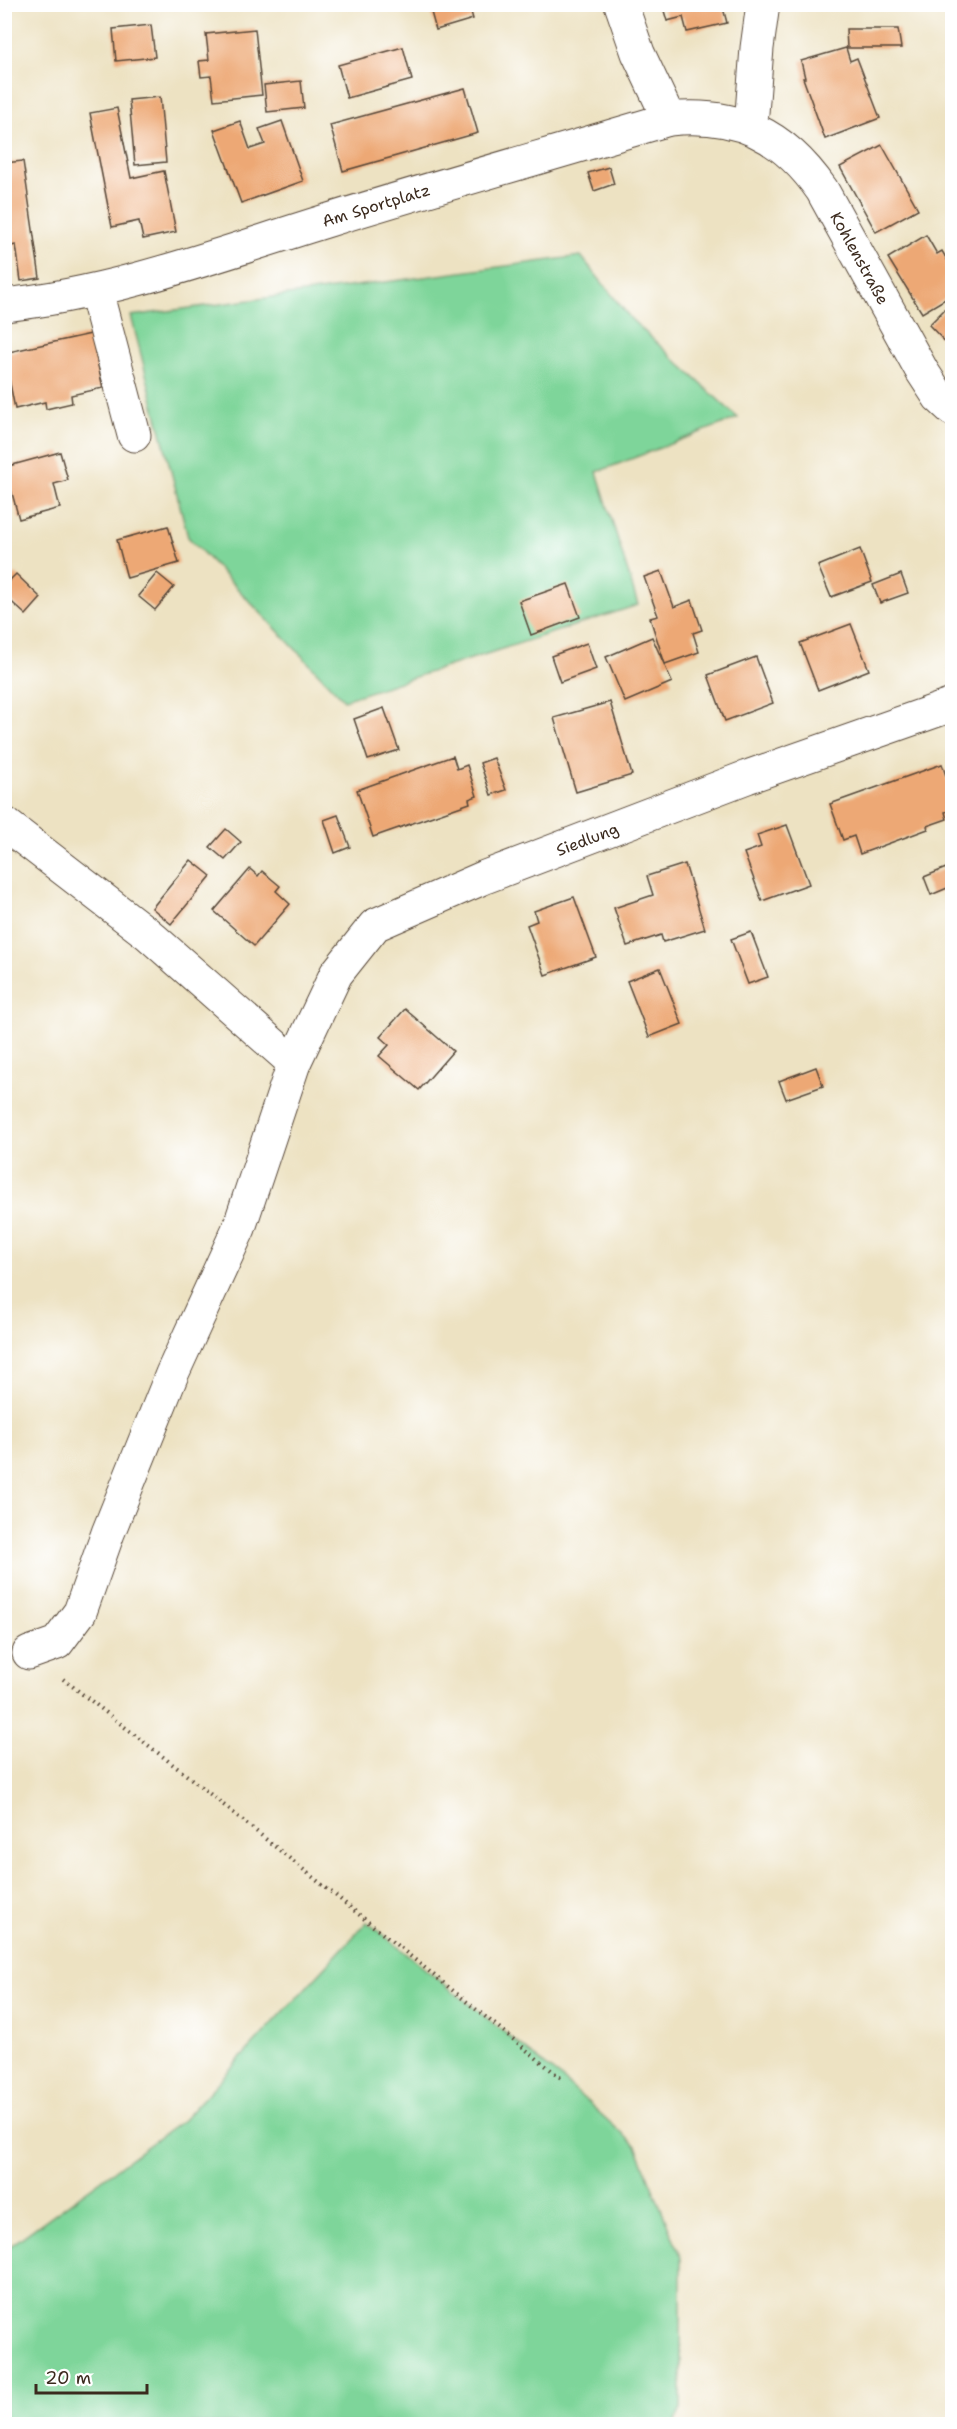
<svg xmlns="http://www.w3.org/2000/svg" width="957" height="2429" viewBox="0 0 957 2429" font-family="'Shantell Sans',sans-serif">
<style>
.green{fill:#7ed59a;stroke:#5c805c;stroke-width:1.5}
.building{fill:#eda874}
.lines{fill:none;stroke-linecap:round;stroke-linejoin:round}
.minor-casing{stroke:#564637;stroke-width:35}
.path{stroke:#564637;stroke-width:4;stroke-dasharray:1.5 4.5;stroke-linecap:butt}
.minor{stroke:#fff;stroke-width:33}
.labels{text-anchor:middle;stroke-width:4.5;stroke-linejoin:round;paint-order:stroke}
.street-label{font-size:16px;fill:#3b2a1e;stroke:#fff}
</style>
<rect width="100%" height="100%" fill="#fff"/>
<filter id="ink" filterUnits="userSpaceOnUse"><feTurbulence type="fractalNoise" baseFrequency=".0167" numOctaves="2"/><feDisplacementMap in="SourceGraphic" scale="12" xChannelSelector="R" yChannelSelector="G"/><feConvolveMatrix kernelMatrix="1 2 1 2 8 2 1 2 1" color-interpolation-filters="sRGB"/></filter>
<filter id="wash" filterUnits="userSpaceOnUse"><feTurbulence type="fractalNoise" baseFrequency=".008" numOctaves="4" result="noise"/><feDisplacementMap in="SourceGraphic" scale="24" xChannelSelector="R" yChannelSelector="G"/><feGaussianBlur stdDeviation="1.35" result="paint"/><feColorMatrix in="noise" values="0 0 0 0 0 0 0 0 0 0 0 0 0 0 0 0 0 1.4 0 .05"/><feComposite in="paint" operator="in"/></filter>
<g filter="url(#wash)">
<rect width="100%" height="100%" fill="#ede2c2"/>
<g class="green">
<polygon points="581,256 631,319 738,418 597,472 638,605 344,700 188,537 131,316"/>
<polygon points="367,1922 561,2078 636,2146 681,2258 681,2408 675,2424 5,2424 5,2250 183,2120"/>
</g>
<g id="blocks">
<g class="building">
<polygon points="662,4 722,4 727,23 687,32 683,17 667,21"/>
<polygon points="429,5 469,5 473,19 436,30"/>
<polygon points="151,25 155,57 116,61 113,29"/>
<polygon points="255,29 262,95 214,100 211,76 201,77 199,61 209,60 206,34"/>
<polygon points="846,29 898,29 901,48 847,48"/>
<polygon points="403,47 412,80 347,98 338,65"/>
<polygon points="846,48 850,61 857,58 880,118 825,139 803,78 805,78 801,61"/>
<polygon points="301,81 304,108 267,112 264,85"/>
<polygon points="465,88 478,133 343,171 330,125"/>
<polygon points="160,97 166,162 135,165 129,100"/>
<polygon points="117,108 131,178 164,171 176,232 143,239 139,221 112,227 90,113"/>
<polygon points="240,121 250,149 265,144 259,129 282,121 303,181 241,203 214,130"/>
<polygon points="882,145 918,209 876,232 840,167"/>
<polygon points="23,161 40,278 21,281 16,245 11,246 4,201 4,163"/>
<polygon points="609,167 614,184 594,191 588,173"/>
<polygon points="926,235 937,254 942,251 952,268 952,295 922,313 888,258"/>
<polygon points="952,302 952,349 929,325"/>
<polygon points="91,334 103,388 71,395 72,403 46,409 45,402 15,409 4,353"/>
<polygon points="60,452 68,480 54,484 60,508 19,519 5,467"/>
<polygon points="168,526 179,563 127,578 117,540"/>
<polygon points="860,549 872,582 831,597 818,566"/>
<polygon points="661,571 674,607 692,600 702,630 693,633 699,652 665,664 650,618 658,616 644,577"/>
<polygon points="157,573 174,587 155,610 138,596"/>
<polygon points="16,574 41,598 26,615 4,595 4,586"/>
<polygon points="901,574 908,593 880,603 873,585"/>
<polygon points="568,584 580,617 531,635 519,601"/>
<polygon points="851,624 869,670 818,690 800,643"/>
<polygon points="652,637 672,682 625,702 606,657"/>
<polygon points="587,643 596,669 560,682 551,656"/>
<polygon points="756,657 773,703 725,721 708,675"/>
<polygon points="610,702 632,775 576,792 554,718"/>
<polygon points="384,708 399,750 368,760 354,719"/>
<polygon points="453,756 457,769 467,765 477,796 469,799 470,803 373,837 357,790"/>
<polygon points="494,758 506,790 491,795 480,763"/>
<polygon points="942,764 952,793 952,810 945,812 947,819 927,826 928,829 860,854 854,836 843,840 830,804"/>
<polygon points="338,815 350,847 335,853 324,820"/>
<polygon points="787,825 809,884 762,901 744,853 761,847 757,835"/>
<polygon points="226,829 241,842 225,860 210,847"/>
<polygon points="191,860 211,876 171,924 152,908"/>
<polygon points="685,864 705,929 663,942 661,935 627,946 614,908 653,895 647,876"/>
<polygon points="946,868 952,886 931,895 924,877"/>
<polygon points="250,869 258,876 262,871 280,886 276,891 290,904 254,946 214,911"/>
<polygon points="574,897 596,957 545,975 527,925 537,921 534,911"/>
<polygon points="751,932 768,977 748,984 731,939"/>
<polygon points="660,968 682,1024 649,1037 627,981"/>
<polygon points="405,1009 453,1051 419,1090 379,1056 389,1045 380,1037"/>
<polygon points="816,1067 823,1086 786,1099 779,1081"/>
</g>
</g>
</g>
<g filter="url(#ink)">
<use href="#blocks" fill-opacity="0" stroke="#564637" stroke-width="1.5"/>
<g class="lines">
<g class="minor-casing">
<g id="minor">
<polyline points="621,4 638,53 669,119"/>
<polyline points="747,126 752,113 757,48 763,4"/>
<polyline points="96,291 134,435"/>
<path d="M4 305C117 293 222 253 329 220 442 185 556 153 669 119 737 112 783 134 822 190L922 371 939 397 952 409"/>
<polyline points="4,823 148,934 294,1063 239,1228 172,1374 108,1533 80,1612 57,1643 29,1653"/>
<polyline points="294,1063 336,974 375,925 485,877 747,777 952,705"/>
</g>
</g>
<polyline class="path" points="63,1679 189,1777 561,2078"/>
<use href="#minor" class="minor"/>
</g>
</g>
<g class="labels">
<g class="street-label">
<text transform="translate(376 205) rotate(-17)" y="6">Am Sportplatz</text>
<text transform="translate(860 258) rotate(61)" y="6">Kohlenstraße</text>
<text transform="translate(587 839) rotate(-21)" y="6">Siedlung</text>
</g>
</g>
<rect width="957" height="2429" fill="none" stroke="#fff" stroke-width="24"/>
<path d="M36 2384v9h111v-9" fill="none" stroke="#3b2a1e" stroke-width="3"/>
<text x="45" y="2384" font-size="18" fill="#3b2a1e" stroke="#ffffff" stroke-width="4.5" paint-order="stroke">20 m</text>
</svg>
